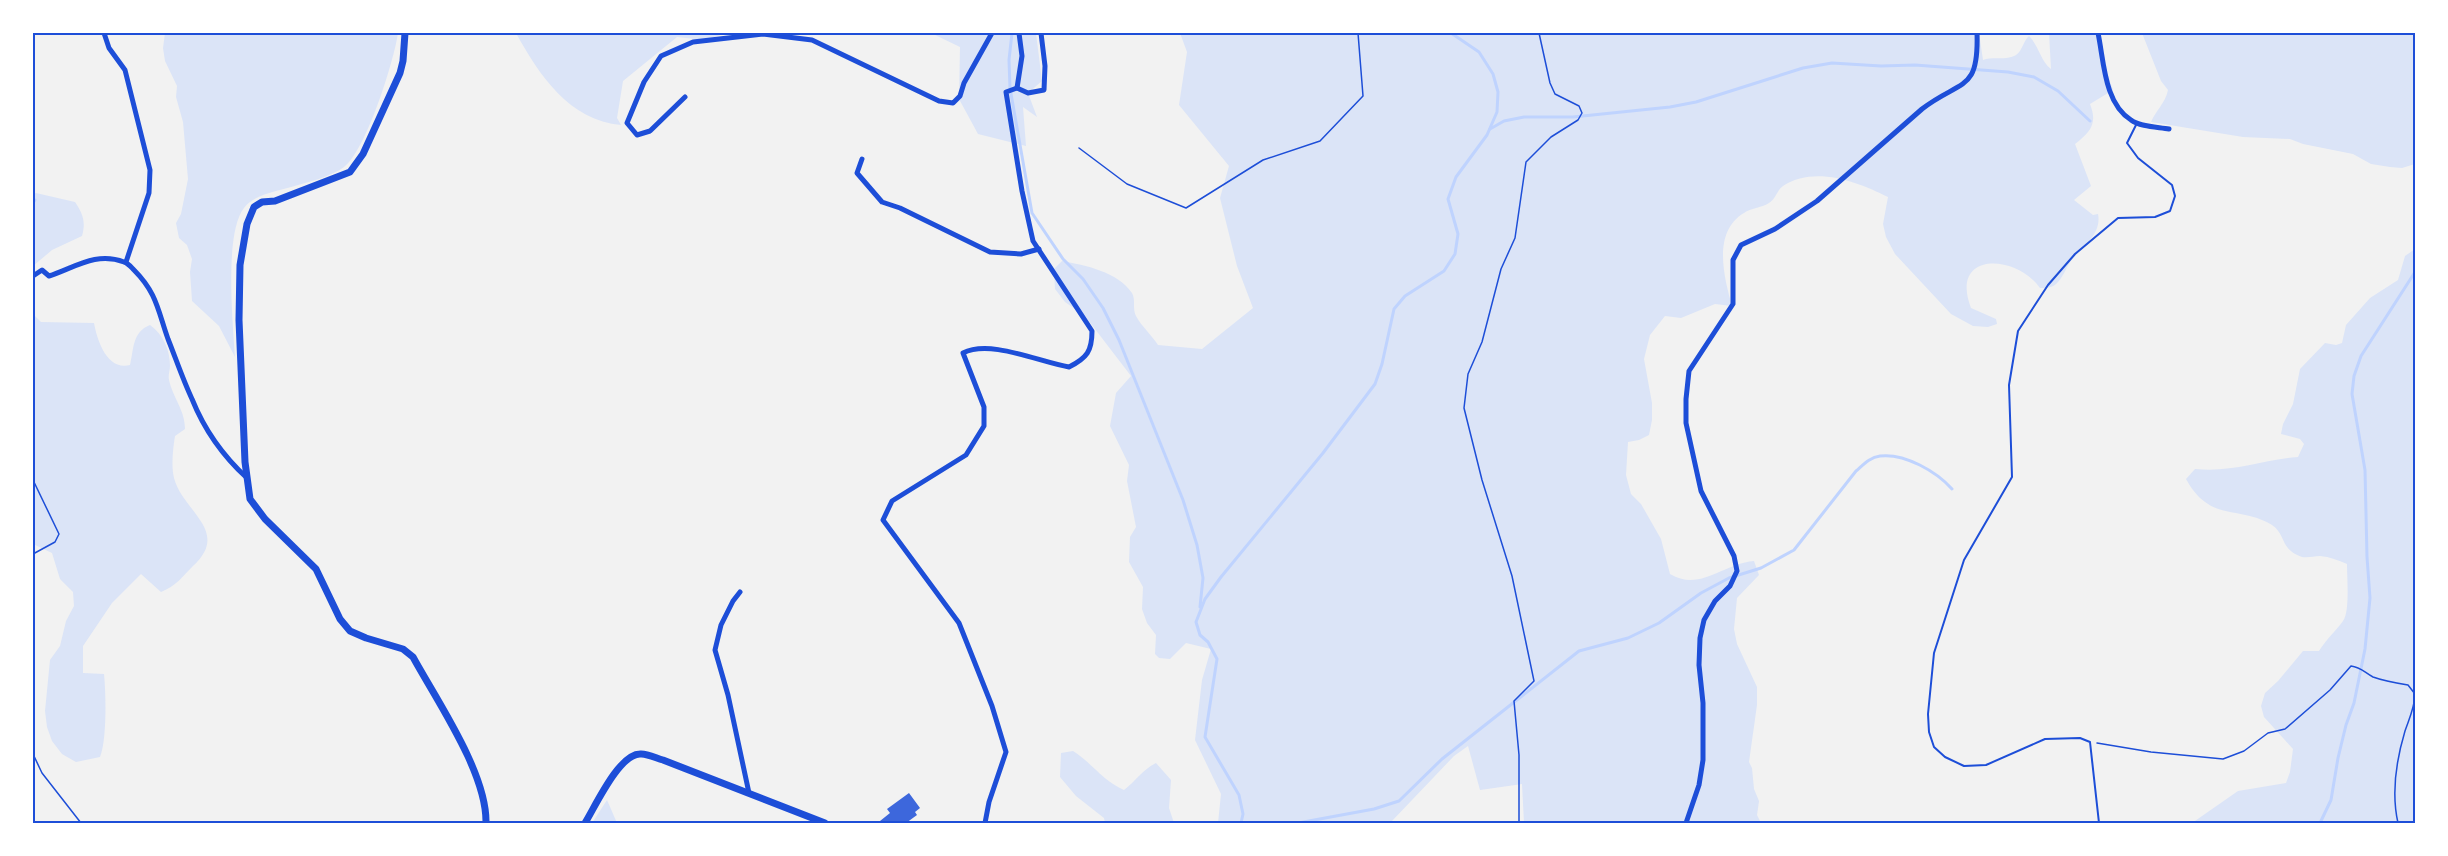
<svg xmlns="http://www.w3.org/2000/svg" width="2448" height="856" viewBox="0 0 2448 856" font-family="'DM Sans',sans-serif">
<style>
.green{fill:#dbe4f7}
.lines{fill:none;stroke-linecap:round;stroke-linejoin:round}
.stream{stroke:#bfd3fe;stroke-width:3}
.building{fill:#3d67dc}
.path{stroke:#1d4ed8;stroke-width:1.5}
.service{stroke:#1d4ed8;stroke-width:2}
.minor{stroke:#1d4ed8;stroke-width:5}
.tertiary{stroke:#1d4ed8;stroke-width:7}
.neatline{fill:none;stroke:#1d4ed8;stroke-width:2}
</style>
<rect width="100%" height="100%" fill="#f2f2f2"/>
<g class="green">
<path d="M165 33H398C394 61 366 151 344 167 332 176 312 181 298 185 281 191 255 193 244 208 224 233 233 324 235 357L219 326 192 301 190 272 192 259 187 245 179 238 176 223 181 214 188 179 183 122 176 97 177 86 165 61 163 48Z"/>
<path d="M516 33H727L704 40 677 37 623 81 617 118 621 125C570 121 539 75 516 33Z"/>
<polygon points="931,33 1036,33 1042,81 1028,93 1037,117 1023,107 1026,146 978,134 959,99 960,47"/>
<path d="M1180 33H1979L1983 60C1993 56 2006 61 2016 55 2023 50 2023 41 2029 36 2039 46 2040 60 2051 69L2049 33H2098L2103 62 2113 90 2090 104C2098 124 2090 132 2075 144L2091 186 2074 200 2093 215 2098 214C2102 235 2082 246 2070 262 2066 268 2063 277 2058 282 2053 288 2047 288 2040 288 2016 254 1949 251 1971 308L1996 319 1997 324 1988 327 1973 326 1951 314 1895 254 1886 237 1883 224 1888 197C1858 182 1815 165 1783 186 1777 190 1776 199 1769 203 1761 208 1751 208 1744 213 1712 232 1724 277 1732 306L1715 304 1681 318 1665 316 1650 335 1644 359 1652 403V420L1649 435 1639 440 1628 442 1626 475 1631 494 1641 504 1661 539 1670 574C1700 592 1722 564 1754 561L1759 575 1737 598 1734 629 1737 644 1757 687V705L1749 762 1752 768 1754 789 1759 801 1757 815 1761 823H1524L1522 784 1480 790 1468 746 1454 756 1392 821 1393 823H1218L1221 794 1195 740 1202 680 1211 649 1186 643 1170 659 1159 658 1155 654 1156 635 1147 623 1142 609 1143 587 1129 562 1130 537 1136 527 1127 481 1129 465 1110 426 1116 393 1131 376 1085 316 1065 302 1055 289 1054 269 1062 261C1085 265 1118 272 1132 293 1136 300 1132 308 1136 316 1142 327 1151 334 1158 345L1202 349 1253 308 1237 266 1220 198 1229 166 1179 105 1187 52Z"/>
<path d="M2142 33H2415V164L2402 168 2390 167 2371 164 2353 154 2303 144 2290 139 2243 137 2151 122C2156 110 2165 104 2168 90L2161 81Z"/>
<path d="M36 193 75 202C83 214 86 222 82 236L52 250 33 266V194Z"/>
<path d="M2415 249V823H2192L2238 791 2286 783 2290 772 2293 749 2264 717 2261 706 2265 693 2278 681 2303 651H2319C2327 638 2335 632 2343 621 2350 612 2347 577 2347 564 2338 560 2330 557 2320 556 2314 556 2308 558 2302 557 2280 550 2286 534 2272 525 2239 505 2210 523 2186 479L2195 469C2232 473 2262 460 2298 457L2304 444 2300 439 2281 434 2283 424 2293 404 2300 369 2325 343 2336 345 2342 343 2346 325 2370 298 2398 280 2405 256Z"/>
<path d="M33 314 41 322 94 323C97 340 107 371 130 365 134 349 132 332 150 325 163 334 170 350 170 366 170 370 168 375 169 380 173 398 185 410 185 429L175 436C173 448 171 466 174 478 183 512 231 531 193 566 182 577 176 586 161 592L141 574 112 603 83 646V673L104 674C106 693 107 740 100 757L76 762 62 754 52 741 47 727 45 711 50 660 60 646 66 621 74 606 73 592 60 579 52 553 33 544Z"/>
<path d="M1073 751C1092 763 1103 781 1124 790 1136 781 1142 770 1156 763L1171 780 1169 808 1174 823H1105L1104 818 1076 796 1060 777 1061 753Z"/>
<polygon points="607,800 617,823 592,823"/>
</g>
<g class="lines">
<g class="stream">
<polyline points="1012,33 1009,60 1010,88 1032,213 1063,259 1083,279 1103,308 1119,340 1183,500 1197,545 1203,578 1200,607"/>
<polyline points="1490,129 1504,121 1524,117 1573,117 1670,107 1696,102 1803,68 1832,63 1881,66 1915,65 2008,72 2034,77 2058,91 2090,121"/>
<polyline points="33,203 35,200"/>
<polyline points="1241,823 1243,814 1239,795 1205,737 1217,659 1208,642 1200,635 1196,622 1205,599 1221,577 1323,453 1375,384 1382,364 1394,309 1405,296 1444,271 1455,254 1458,234 1448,199 1456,177 1487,135 1497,112 1498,92 1493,74 1479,52 1451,33"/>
<path d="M1298 823 1374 809 1399 801 1442 759 1579 651 1628 638 1659 623 1701 593 1729 578 1761 568 1794 550 1856 471C1863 465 1870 457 1880 456 1905 453 1937 472 1952 489"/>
<polyline points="2320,823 2331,800 2338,758 2346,725 2354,703 2365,649 2370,598 2367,557 2365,470 2352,394 2354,376 2361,356 2415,272"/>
</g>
</g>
<polygon class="building" points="909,793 920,808 915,812 917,815 906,823 881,823 880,821 890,813 887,809"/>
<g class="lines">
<g class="path">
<polyline points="1079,148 1127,184 1186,208 1263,160 1320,141 1363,96 1358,33"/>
<polyline points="33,480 59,534 55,542 33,554"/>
<path d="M2097 743 2151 752 2223 759 2244 751 2268 733 2285 729 2330 690 2351 666C2361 667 2365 673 2373 677 2384 681 2396 683 2408 685L2415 694"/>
<polyline points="33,754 42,773 81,823"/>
<polyline points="1519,823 1519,755 1514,701 1534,681 1512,576 1482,480 1464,408 1468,374 1482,342 1501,269 1515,238 1526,162 1551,137 1578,120 1582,113 1579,106 1555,94 1550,83 1539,33"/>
<path d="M2398 823C2391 792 2396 761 2405 731 2409 719 2414 709 2415 696"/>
</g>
<polyline class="service" points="2099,823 2090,742 2080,738 2045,739 1986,765 1964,766 1945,757 1934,747 1929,732 1928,714 1934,653 1964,560 2012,477 2009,385 2018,331 2048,285 2075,254 2118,218 2155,217 2170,211 2175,196 2172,185 2138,158 2127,143 2136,125"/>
<g class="minor">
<polyline points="104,33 109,48 125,70 150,170 149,193 126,262"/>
<path d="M2098 33C2104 61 2104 103 2131 120 2140 127 2158 127 2169 129"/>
<polyline points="1017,88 1022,56 1019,33"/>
<polyline points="685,97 650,131 637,135 627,123 644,82 661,56 693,42 763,34 812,40 939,101 953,103 960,96 964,83 992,33"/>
<polyline points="862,159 857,173 882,202 900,208 990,252 1021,254 1039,249"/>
<path d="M33 276 42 270 49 276C74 268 96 251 124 262 128 263 131 267 134 270 157 293 158 311 168 339 176 359 183 380 192 399 204 429 223 456 247 478"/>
<polyline points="740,592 733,601 721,625 715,650 728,695 749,793"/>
<path d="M985 823 989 802 1006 752 992 706 959 623 883 520 892 501 966 455 984 426V407L963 353C990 339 1039 362 1069 367 1087 358 1092 351 1092 331L1033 241 1022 191 1006 92 1017 88 1028 93 1044 90 1045 66 1041 33"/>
<path d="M1686 823 1699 785 1703 760V703L1699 665 1700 638 1704 620 1715 601 1730 586 1737 571 1734 556 1701 491 1686 423V399L1689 371 1733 304V260L1741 245 1775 229 1817 201 1922 109C1961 79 1979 93 1977 33"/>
</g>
<g class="tertiary">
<path d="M405 33 403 61 400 73 363 154 350 172 275 201 262 202 254 207 247 224 240 265 239 320 245 462 250 499 265 519 316 569 340 619 350 631 366 638 403 649 413 657C437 701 487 773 486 823"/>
<path d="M585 823C595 807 619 754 640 754 646 753 656 758 663 760L825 823"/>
</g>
</g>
<rect width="2448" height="856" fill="none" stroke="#ffffff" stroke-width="69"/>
<rect x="34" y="34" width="2380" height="788" class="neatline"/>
</svg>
